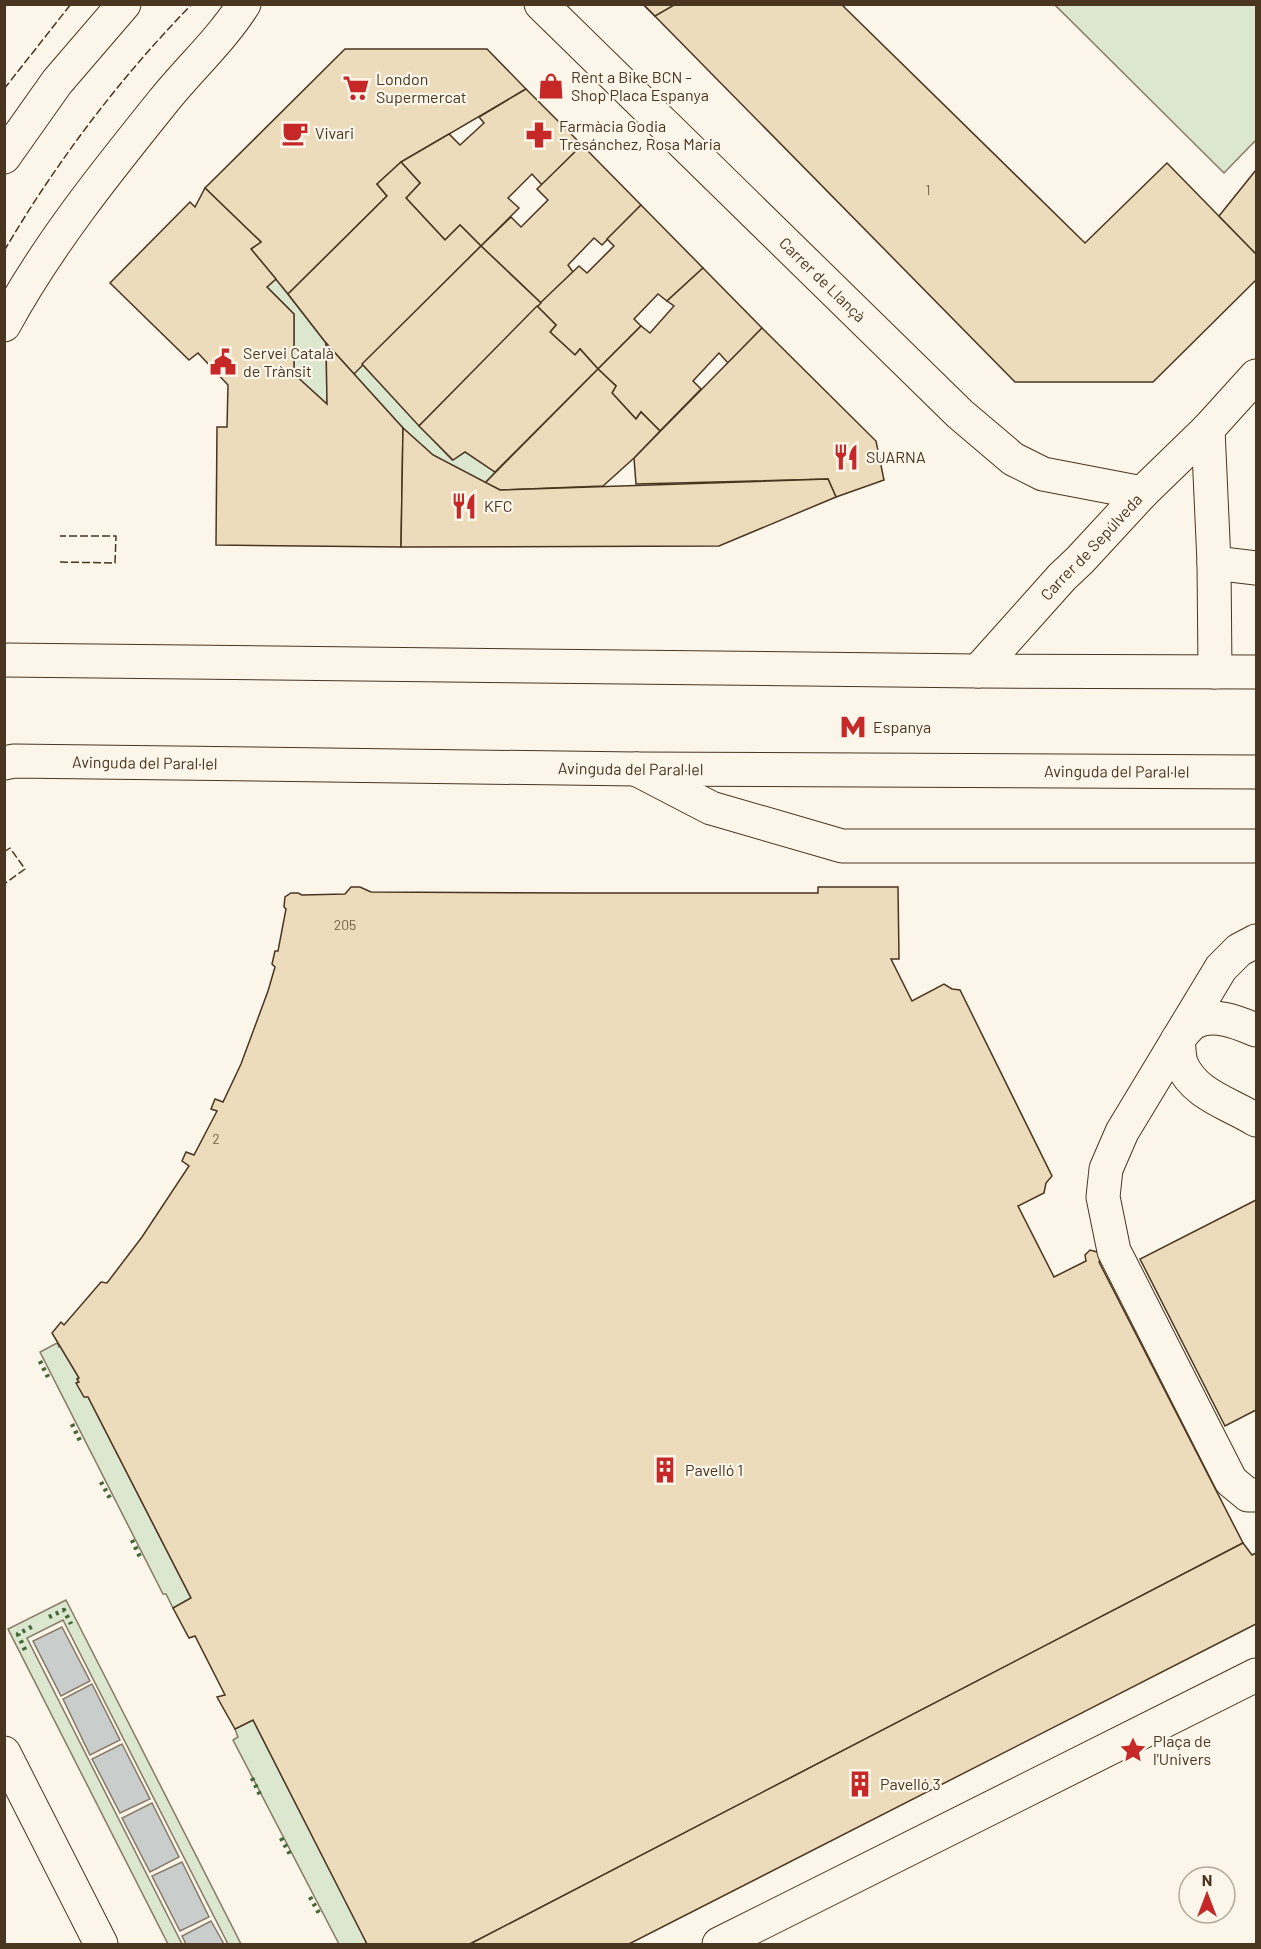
<svg xmlns="http://www.w3.org/2000/svg" width="1261" height="1949" viewBox="0 0 1261 1949" font-family="Barlow,sans-serif">
<style>
.green{fill:#dce7d0;stroke:#887966;stroke-width:1.5}
.water{fill:#c9cecd;stroke:#887966;stroke-width:1.5}
.building{fill:#ecdcbc;stroke:#4a3520;stroke-width:1.5}
.lines{fill:none;stroke-linecap:round;stroke-linejoin:round}
.minor-casing{stroke:#4a3520;stroke-width:35}
.major-casing{stroke:#4a3520;stroke-width:35}
.minor{stroke:#fbf6e9;stroke-width:33}
.major{stroke:#fbf6e9;stroke-width:33}
.hedge{stroke:#436837;stroke-width:4.5;stroke-dasharray:3 4.5;stroke-linecap:butt}
.fence{stroke:#4a3520;stroke-width:1.5;stroke-dasharray:8 3;stroke-linecap:butt}
.labels{text-anchor:middle;stroke-width:4.5;stroke-linejoin:round;paint-order:stroke}
.number-label{font-size:14px;fill:#725f47}
.poi-label{font-size:16px;fill:#4a3520;stroke:#fbf6e9;text-anchor:start}
.street-label{font-size:16px;fill:#4a3520;stroke:#fbf6e9}
</style>
<rect width="100%" height="100%" fill="#fbf6e9"/>
<g class="green">
<polygon points="1055,5 1256,5 1256,140 1224,173"/>
<polygon points="276,279 326,343 327,404 294,374 294,314 267,287"/>
<polygon points="362,364 452,460 465,452 495,472 485,483 433,455 403,428 354,374"/>
<polygon points="57,1343 59,1347 61,1346 79,1378 77,1379 88,1397 191,1598 173,1608 166,1594 163,1594 40,1352"/>
<polygon points="66,1600 241,1944 228,1944 63,1620 27,1638 182,1944 168,1944 8,1629"/>
<polygon points="253,1720 356,1921 367,1944 339,1944 233,1740 238,1737 235,1729"/>
</g>
<g class="water">
<polygon points="62,1627 90,1681 61,1696 33,1641"/>
<polygon points="92,1684 120,1740 90,1755 63,1699"/>
<polygon points="122,1744 150,1799 120,1813 92,1759"/>
<polygon points="152,1803 179,1857 150,1872 122,1818"/>
<polygon points="182,1862 209,1917 180,1931 152,1876"/>
<polygon points="211,1921 224,1944 186,1944 182,1936"/>
</g>
<g class="building">
<polygon points="643,4 841,4 1085,243 1167,163 1256,254 1256,280 1153,382 1015,382"/>
<polygon points="643,4 676,4 655,16"/>
<polygon points="345,49 487,49 526,89 401,162 377,184 387,196 288,294 251,249 261,242 205,188"/>
<polygon points="526,89 582,145 542,185 532,174 508,198 519,208 481,246 460,225 445,240 406,198 420,183 401,162 449,134 460,145 484,123 479,117"/>
<polygon points="582,145 641,205 602,245 594,238 568,265 573,272 541,303 481,246 511,217 521,227 548,200 537,189"/>
<polygon points="401,162 420,183 406,198 445,240 460,225 481,246 354,374 326,343 288,294 387,196 377,184"/>
<polygon points="1256,170 1256,254 1219,216"/>
<polygon points="205,188 261,242 251,249 276,279 267,287 294,314 294,374 327,404 326,343 403,428 401,547 216,545 217,427 227,427 228,385 198,353 189,360 110,283 190,202 195,207"/>
<polygon points="641,205 703,268 667,301 658,294 634,319 641,326 598,369 580,349 575,355 550,332 556,325 537,306 579,266 587,273 614,246 607,239"/>
<polygon points="481,246 541,303 419,426 362,364"/>
<polygon points="703,268 762,328 728,363 719,353 693,381 701,389 660,431 641,412 636,419 612,393 616,386 598,369 641,326 650,333 674,306 667,301"/>
<polygon points="537,306 556,325 550,332 575,355 580,349 598,369 495,472 465,452 453,460 419,426"/>
<polygon points="762,328 876,441 884,480 836,497 828,479 636,484 634,458"/>
<polygon points="598,369 616,386 612,393 636,419 641,412 660,431 634,458 603,486 500,490 485,483"/>
<polygon points="403,428 433,455 500,490 828,479 836,497 719,546 401,547"/>
<polygon points="351,887 360,887 371,892 585,893 818,893 818,887 898,887 899,959 891,959 912,1001 944,984 952,989 960,990 1052,1176 1046,1183 1044,1193 1018,1206 1054,1277 1086,1261 1085,1255 1090,1250 1097,1252 1101,1257 1099,1262 1243,1543 470,1944 367,1944 253,1720 235,1729 217,1697 225,1695 195,1636 189,1638 173,1608 191,1598 88,1397 84,1397 76,1383 79,1382 77,1379 79,1378 52,1333 61,1322 64,1325 101,1282 107,1283 142,1237 189,1166 182,1161 186,1152 194,1155 217,1111 211,1109 215,1099 223,1102 241,1064 268,991 275,967 272,964 275,951 278,951 286,909 284,907 285,897 291,893 298,893 302,895 345,894"/>
<polygon points="1256,1200 1256,1410 1225,1426 1140,1259"/>
<polygon points="1243,1543 1252,1555 1256,1553 1256,1624 629,1944 470,1944"/>
</g>
<g class="lines">
<g class="minor-casing">
<g id="minor">
<path id="s1" d="M541 4 960 414 1013 459 1043 474 1142 493"/>
<polyline points="1208,429 1214,563 1215,672"/>
<polyline points="1214,563 1256,568"/>
<path id="s2" d="M978 671 1062 577 1080 560 1142 493 1208 429 1256 376"/>
<polyline points="636,769 711,808 842,846 1256,846"/>
<polyline points="1256,941 1239,950 1221,968 1122,1132 1106,1169 1103,1197 1114,1251 1231,1481 1248,1495 1256,1495"/>
<path d="M1256 1030C1239 1023 1214 1012 1195 1022 1189 1025 1183 1034 1178 1039 1179 1047 1179 1056 1181 1063 1194 1095 1229 1103 1256 1120"/>
<polyline points="4,1753 101,1944"/>
<polyline points="719,1944 1256,1675"/>
</g>
</g>
<g class="major-casing">
<g id="major">
<polyline points="4,157 57,82 124,4"/>
<path d="M4 325C48 244 107 171 165 99 191 67 222 39 244 4"/>
<polyline points="4,660 978,671 1256,672"/>
<path id="s3" d="M4 763 14 761 636 769 1256 772"/>
</g>
</g>
<use href="#minor" class="minor"/>
<use href="#major" class="major"/>
<g class="hedge">
<polyline points="40,1361 49,1379"/>
<polyline points="72,1424 81,1443"/>
<polyline points="101,1482 111,1500"/>
<polyline points="132,1540 141,1559"/>
<polyline points="49,1617 64,1610 71,1624"/>
<polyline points="25,1650 18,1634 33,1626"/>
<polyline points="252,1778 261,1797"/>
<polyline points="281,1838 291,1856"/>
<polyline points="310,1897 320,1915"/>
</g>
<g class="fence">
<polyline points="4,89 71,4"/>
<path d="M4 251C57 161 119 79 192 4"/>
<polyline points="60,562 115,563 116,536 60,536"/>
<polyline points="4,852 10,848 25,869 4,884"/>
</g>
</g>
<defs>
<g id="shop-bare" transform="scale(2.07)"><path d="M-5-2.5h2.3a2.7 3.5 0 0 1 5.4 0H5L5.5 6h-11ZM-1.5-2.5h3a1.5 2.3 0 0 0-3 0Z" fill="#c62828" stroke="#fbf6e9" stroke-width="2.5" paint-order="stroke"/></g>
<g id="supermarket-bare" transform="scale(2.07)"><path d="M-6-5.5h2.5l.6 2H6L4.5 2H-2.5L-4.4-4H-6ZM-1.5 3.2a1.3 1.3 0 1 0 .1 0ZM3 3.2a1.3 1.3 0 1 0 .1 0Z" fill="#c62828" stroke="#fbf6e9" stroke-width="2.5" paint-order="stroke"/></g>
<g id="cafe-bare" transform="scale(2.07)"><path d="M-5.5-4.5H6V0H3Q3 3.5 0 3.5H-2.5Q-5.5 3.5-5.5 0ZM3-3.2v2h1.7v-2ZM-6 4.5H4V6H-6Z" fill="#c62828" stroke="#fbf6e9" stroke-width="2.5" paint-order="stroke"/></g>
<g id="pharmacy-bare" transform="scale(2.07)"><path d="M-2-6h4v4h4v4h-4v4h-4v-4h-4v-4h4Z" fill="#c62828" stroke="#fbf6e9" stroke-width="2.5" paint-order="stroke"/></g>
<g id="civic-bare" transform="scale(2.07)"><path d="M-.6-6.5H3V-4.5H.6V-3L4-1V1h2V6H-6V1h2V-1L-.6-3ZM-1.2 2.5V6h2.4V2.5Z" fill="#c62828" stroke="#fbf6e9" stroke-width="2.5" paint-order="stroke"/></g>
<g id="restaurant-bare" transform="scale(2.07)"><path d="M-5-6h1v4h1v-4h1v4h1v-4h1v5L-1.5 .5V6h-2V.5L-5-1ZM5-6V6H3V1.5H1.5Q1.5-4 5-6Z" fill="#c62828" stroke="#fbf6e9" stroke-width="2.5" paint-order="stroke"/></g>
<g id="metro-bare" transform="scale(2.07)"><path d="M-5.5 5V-5H-3L0 0L3-5H5.5V5H3V-.5L0 4L-3-.5V5Z" fill="#c62828" stroke="#fbf6e9" stroke-width="2.5" paint-order="stroke"/></g>
<g id="building-bare" transform="scale(2.07)"><path d="M-4-6H4V6H1V3H-1V6H-4ZM-2.5-4.3h1.7v1.8h-1.7ZM.8-4.3h1.7v1.8H.8ZM-2.5-1h1.7V.8h-1.7ZM.8-1h1.7V.8H.8Z" fill="#c62828" stroke="#fbf6e9" stroke-width="2.5" paint-order="stroke"/></g>
<g id="sight-bare" transform="scale(2.07)"><path d="M0-6L1.8-2.2L6-1.7L2.9 1.2L3.7 5.4L0 3.3L-3.7 5.4L-2.9 1.2L-6-1.7L-1.8-2.2Z" fill="#c62828" stroke="#fbf6e9" stroke-width="2.5" paint-order="stroke"/></g>
</defs>
<g fill-rule="evenodd">
<use href="#shop-bare" x="551" y="86"/>
<use href="#supermarket-bare" x="356" y="88"/>
<use href="#cafe-bare" x="295" y="133"/>
<use href="#pharmacy-bare" x="539" y="135"/>
<use href="#civic-bare" x="223" y="362"/>
<use href="#restaurant-bare" x="846" y="457"/>
<use href="#restaurant-bare" x="464" y="506"/>
<use href="#metro-bare" x="853" y="727"/>
<use href="#building-bare" x="665" y="1470"/>
<use href="#sight-bare" x="1133" y="1750"/>
<use href="#building-bare" x="860" y="1784"/>
</g>
<g class="labels">
<g class="number-label">
<text x="928" y="195">1</text>
<text x="345" y="930">205</text>
<text x="216" y="1144">2</text>
</g>
<g class="poi-label">
<text x="571" y="83">Rent a Bike BCN -<tspan x="571" dy="18">Shop Placa Espanya</tspan></text>
<text x="376" y="85">London<tspan x="376" dy="18">Supermercat</tspan></text>
<text x="559" y="132">Farmàcia Godia<tspan x="559" dy="18">Tresánchez, Rosa Maria</tspan></text>
<text x="315" y="139">Vivari</text>
<text x="243" y="359">Servei Català<tspan x="243" dy="18">de Trànsit</tspan></text>
<text x="866" y="463">SUARNA</text>
<text x="484" y="512">KFC</text>
<text x="873" y="733">Espanya</text>
<text x="685" y="1476">Pavelló 1</text>
<text x="1153" y="1747">Plaça de<tspan x="1153" dy="18">l'Univers</tspan></text>
<text x="880" y="1790">Pavelló 3</text>
</g>
<g class="street-label">
<text dy="6" stroke="none"><textPath href="#s1" startOffset="394">Carrer de Llançà</textPath></text>
<text dy="6" stroke="none"><textPath href="#s2" startOffset="168">Carrer de Sepúlveda</textPath></text>
<text dy="6" stroke="none"><textPath href="#s3" startOffset="141">Avinguda del Paral·lel</textPath></text>
<text dy="6" stroke="none"><textPath href="#s3" startOffset="627">Avinguda del Paral·lel</textPath></text>
<text dy="6" stroke="none"><textPath href="#s3" startOffset="1113">Avinguda del Paral·lel</textPath></text>
</g>
</g>
<rect width="1261" height="1949" fill="none" stroke="#4a3520" stroke-width="12"/>
<g transform="translate(1207 1895)"><circle r="28" fill="#fbf6e9" stroke="#b4a999" stroke-width="1.5"/>
<path d="M0-4.5L10 22L0 15L-10 22Z" fill="#c62828"/>
<text y="-9" font-size="16" font-weight="bold" text-anchor="middle" fill="#4a3520">N</text>
</g>
</svg>
